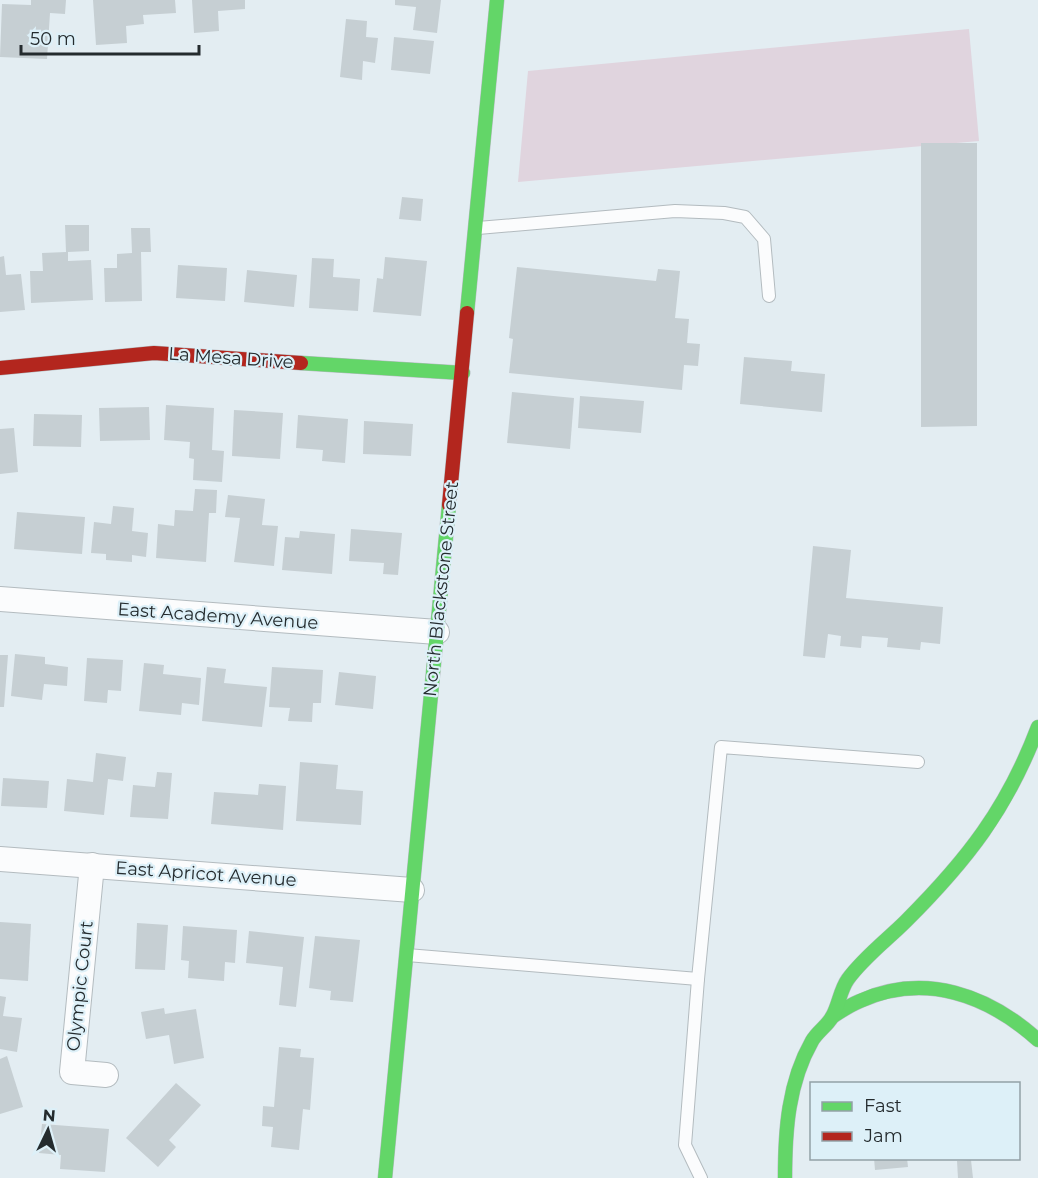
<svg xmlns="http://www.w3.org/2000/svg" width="1038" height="1178" viewBox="0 0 1038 1178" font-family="Montserrat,sans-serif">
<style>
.green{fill:#e0d4de}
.building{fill:#c6cfd3}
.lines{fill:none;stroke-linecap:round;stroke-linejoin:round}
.lane-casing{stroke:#b3bbbf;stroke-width:14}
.street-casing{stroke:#b3bbbf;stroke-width:26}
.fast-casing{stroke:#b3bbbf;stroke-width:15}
.jam-casing{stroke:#b3bbbf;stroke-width:15}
.lane{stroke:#fbfcfd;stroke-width:12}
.street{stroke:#fbfcfd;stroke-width:24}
.fast{stroke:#63d668;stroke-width:14}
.jam{stroke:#b3261e;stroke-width:14}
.labels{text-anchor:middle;stroke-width:4.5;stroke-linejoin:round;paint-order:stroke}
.street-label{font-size:18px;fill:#242b2e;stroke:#ddf0f8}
</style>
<rect width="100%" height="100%" fill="#e3edf2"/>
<polygon class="green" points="969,29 979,141 518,182 528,71"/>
<g class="building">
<polygon points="31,0 66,0 65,14 50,13 47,59 0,57 2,4 31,5"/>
<polygon points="93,0 175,0 176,13 143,15 144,24 126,26 127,43 96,45"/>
<polygon points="192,0 245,0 245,9 218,11 219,31 194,33"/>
<polygon points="395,0 441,0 437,33 413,30 416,7 395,5"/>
<polygon points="346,19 367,21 366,37 378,38 375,63 363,61 362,80 340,77"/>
<polygon points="394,37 434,41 430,74 391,70"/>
<polygon points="921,143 977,143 977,426 921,427"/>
<polygon points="402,197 423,199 421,221 399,219"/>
<polygon points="65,225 89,225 89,251 68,252 68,261 91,260 93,300 31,303 30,271 43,271 42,253 66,252"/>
<polygon points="131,228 150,228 151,252 141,252 142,301 105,302 104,268 117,268 117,254 132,253"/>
<polygon points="4,256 6,275 21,274 25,310 0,312 0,257"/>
<polygon points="385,257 427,261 421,316 373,312 377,278 383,279"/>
<polygon points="312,258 334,259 333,277 360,279 358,311 309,308"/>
<polygon points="178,265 227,268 225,301 176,298"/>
<polygon points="517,267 656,281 658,269 680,271 675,318 689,319 687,343 700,344 698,366 684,365 682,390 509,373 513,339 509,338"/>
<polygon points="247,270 297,275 294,307 244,302"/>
<polygon points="744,357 792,361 791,371 825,374 822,412 740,404"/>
<polygon points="512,392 574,398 570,449 507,443"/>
<polygon points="580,396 644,401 641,433 578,428"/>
<polygon points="166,405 214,408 212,450 224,451 222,482 193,480 194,459 189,458 190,442 164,440"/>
<polygon points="149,407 150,440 100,441 99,408"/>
<polygon points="234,410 283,413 280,459 232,456"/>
<polygon points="34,414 82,415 81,447 33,446"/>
<polygon points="298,415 348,419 345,463 322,461 323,450 296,448"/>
<polygon points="364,421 413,424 411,456 363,454"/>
<polygon points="14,428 18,472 0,474 0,429"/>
<polygon points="195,489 217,490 216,513 209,513 206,562 156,558 158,524 174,526 175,510 193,511"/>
<polygon points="228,495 265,499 262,525 278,526 274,566 234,562 240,518 225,517"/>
<polygon points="113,506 134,508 132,531 148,533 146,557 132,555 132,562 106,560 106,554 91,553 94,522 111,524"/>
<polygon points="17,512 85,517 82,554 14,549"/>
<polygon points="351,529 402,533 398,575 383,574 384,563 349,561"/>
<polygon points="300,531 335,534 332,574 282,570 285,537 299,538"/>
<polygon points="813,546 851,550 846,598 943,607 940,644 921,642 920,650 887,647 888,638 862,636 861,648 840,646 841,636 828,634 825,658 803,656"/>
<polygon points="15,654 45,657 45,664 68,667 67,686 44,684 42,700 11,696"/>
<polygon points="0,655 8,655 4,707 0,707"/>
<polygon points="87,658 123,660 121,691 108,690 107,703 84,701"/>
<polygon points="144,663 164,665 163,674 201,678 199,705 182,703 181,715 139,711"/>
<polygon points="207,667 226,669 224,683 267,687 262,727 202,721"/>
<polygon points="272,667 323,670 321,703 313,703 312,722 288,721 290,708 269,707"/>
<polygon points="339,672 376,676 373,709 335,705"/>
<polygon points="96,753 126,757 123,781 108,779 104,815 64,811 67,779 93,782"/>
<polygon points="300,762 338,765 336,789 363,791 361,825 296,821"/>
<polygon points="157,772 172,773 168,819 130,817 133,785 155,787"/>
<polygon points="3,778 49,781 47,808 1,806"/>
<polygon points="259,784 286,786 283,830 211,824 214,792 258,795"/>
<polygon points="0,922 31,924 28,981 0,979"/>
<polygon points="137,923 168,925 165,970 135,969"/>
<polygon points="183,926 237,930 235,963 225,962 224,981 188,978 189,961 181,960"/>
<polygon points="249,931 304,937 296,1007 279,1005 283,967 246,963"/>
<polygon points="315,936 360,940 353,1002 330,1000 331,991 309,988"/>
<polygon points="0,996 6,997 3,1016 22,1018 17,1052 0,1049"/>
<polygon points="164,1008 165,1014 196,1009 204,1058 174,1064 169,1035 146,1039 141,1012"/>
<polygon points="279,1047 301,1049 300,1057 314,1058 310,1110 303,1109 299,1150 271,1147 273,1127 262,1126 263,1106 274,1107"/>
<polygon points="7,1056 23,1107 0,1114 0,1059"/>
<polygon points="176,1083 201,1105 169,1140 176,1147 158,1167 126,1138"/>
<polygon points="42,1124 109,1129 105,1172 60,1169 61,1155 39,1153"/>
<polygon points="874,1158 907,1158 908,1167 875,1170"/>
<polygon points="971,1160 973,1178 958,1178 957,1161"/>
</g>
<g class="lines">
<g class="lane-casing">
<g id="lane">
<polyline points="478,228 675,211 724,213 745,217 764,239 769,296"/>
<polyline points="407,955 698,979"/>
<polyline points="701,1178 685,1145 698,979 721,747 918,762"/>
</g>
</g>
<g class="street-casing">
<g id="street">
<polyline points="0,599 437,632"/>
<polyline points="0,859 412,890"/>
<polyline points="92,865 72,1072 106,1075"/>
</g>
</g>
<g class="fast-casing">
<g id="fast">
<polyline points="467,313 497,0"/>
<polyline points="301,363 463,373"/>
<path d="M832 1017C841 1011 850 1005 860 1001 925 972 988 995 1038 1040"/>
<polyline points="385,1178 449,505"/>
<path d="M785 1178C785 1131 788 1083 812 1041 817 1032 827 1026 832 1017 839 1005 840 990 848 979 864 957 887 940 906 921 967 860 1007 809 1038 727"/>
</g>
</g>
<g class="jam-casing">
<g id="jam">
<polyline points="0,368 154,353 301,363"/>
<polyline points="449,505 467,313"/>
</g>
</g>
<use href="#lane" class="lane"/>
<use href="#street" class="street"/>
<use href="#fast" class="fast"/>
<use href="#jam" class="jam"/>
</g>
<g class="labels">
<g class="street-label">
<text transform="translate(231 358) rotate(4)" y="6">La Mesa Drive</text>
<text transform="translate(441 589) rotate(-84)" y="6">North Blackstone Street</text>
<text transform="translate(218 616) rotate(4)" y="6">East Academy Avenue</text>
<text transform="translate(206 874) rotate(4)" y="6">East Apricot Avenue</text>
<text transform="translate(80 986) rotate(-84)" y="6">Olympic Court</text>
</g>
</g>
<rect x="810" y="1082" width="210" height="78" fill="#ddf0f8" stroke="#93a1a7" stroke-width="1.5"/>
<rect x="822" y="1102" width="30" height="9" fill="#63d668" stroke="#93a1a7" stroke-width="1.5"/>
<text x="864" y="1112" font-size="18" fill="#242b2e">Fast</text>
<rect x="822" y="1132" width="30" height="9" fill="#b3261e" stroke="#93a1a7" stroke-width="1.5"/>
<text x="864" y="1142" font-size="18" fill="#242b2e">Jam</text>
<g transform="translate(48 1130) rotate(5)" stroke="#ddf0f8" stroke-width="4.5" paint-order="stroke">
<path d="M0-4.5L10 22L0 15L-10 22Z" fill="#242b2e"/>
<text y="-9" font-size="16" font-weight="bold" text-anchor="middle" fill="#242b2e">N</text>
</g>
<path d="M21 45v9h178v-9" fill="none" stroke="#242b2e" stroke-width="3"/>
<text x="30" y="45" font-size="18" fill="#242b2e" stroke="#ddf0f8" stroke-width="4.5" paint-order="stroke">50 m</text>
</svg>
